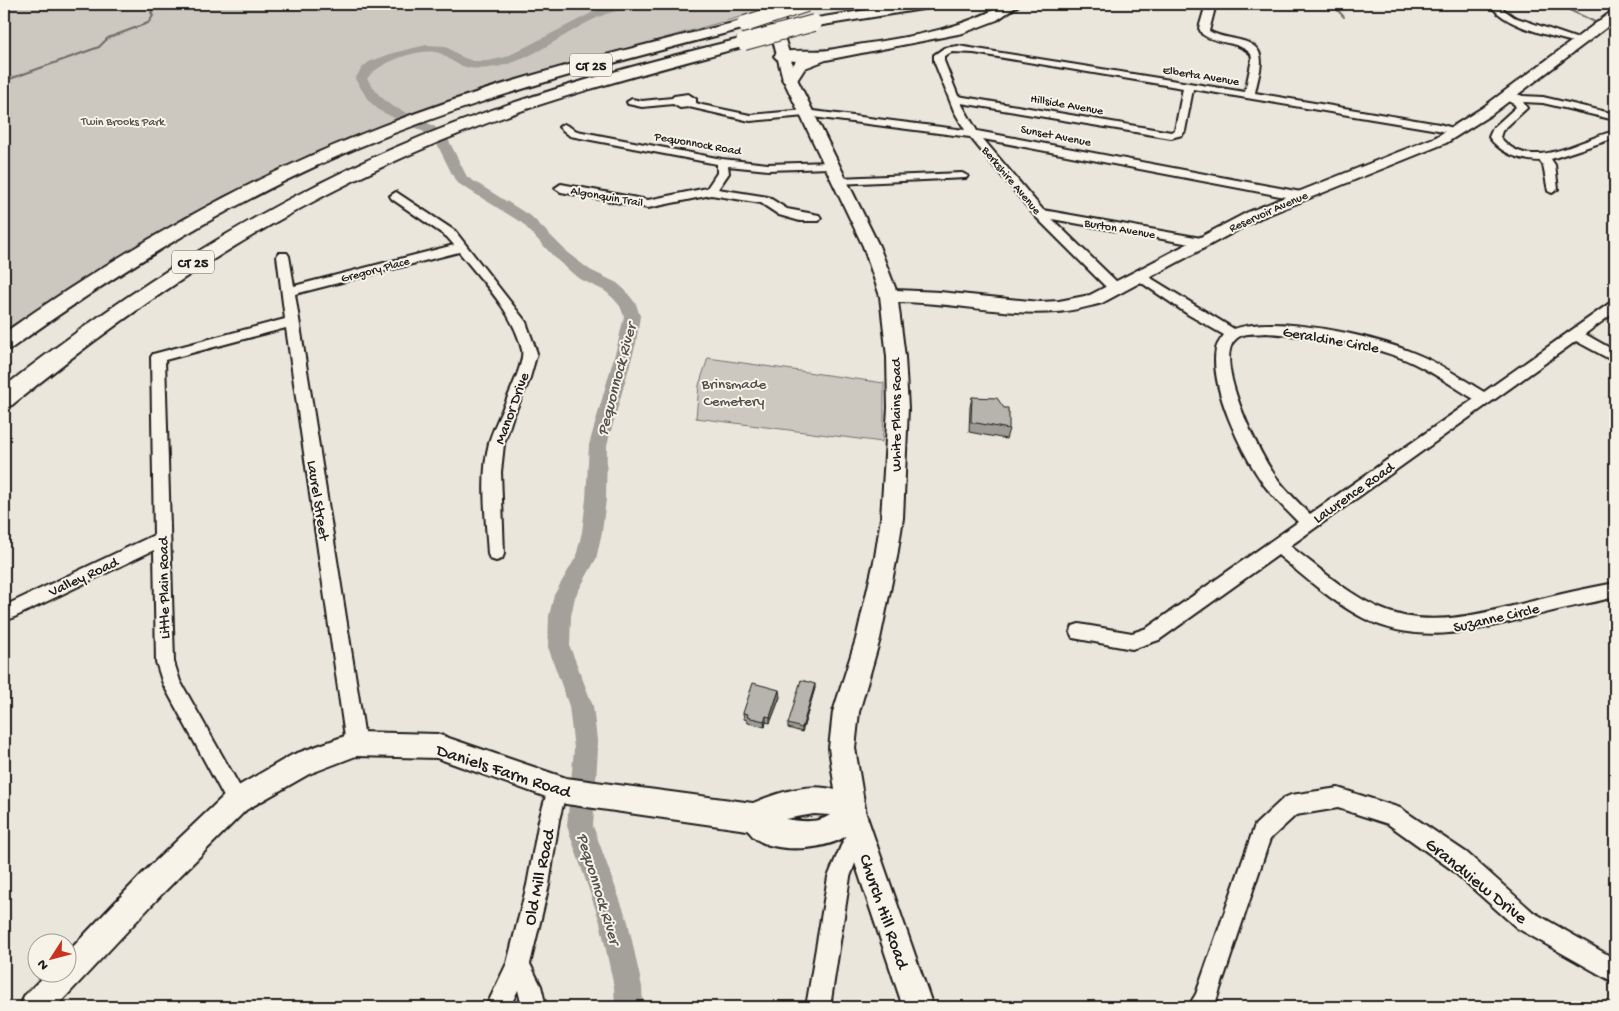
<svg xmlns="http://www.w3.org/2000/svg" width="1619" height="1011" viewBox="0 0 1619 1011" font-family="'Gochi Hand',sans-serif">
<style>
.green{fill:#ccc8c0;stroke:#74726e}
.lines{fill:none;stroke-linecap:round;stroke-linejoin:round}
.stream{stroke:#6d6c68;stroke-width:2}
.river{fill:#a3a19a;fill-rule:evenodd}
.minor-casing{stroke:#1c1c1c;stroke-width:4}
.major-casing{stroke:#1c1c1c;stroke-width:4}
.highway-casing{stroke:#1c1c1c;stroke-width:4}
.minor{fill:#f7f3e8;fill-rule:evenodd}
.major{fill:#f7f3e8;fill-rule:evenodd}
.highway{fill:#f7f3e8;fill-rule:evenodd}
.highway-bridge-casing{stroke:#1c1c1c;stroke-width:18;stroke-linecap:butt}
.highway-bridge{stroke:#f7f3e8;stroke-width:16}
.wall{fill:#9d9b94;stroke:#1c1c1c}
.shaded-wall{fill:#7f7e78;stroke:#1c1c1c}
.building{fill:#b6b4ac;stroke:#1c1c1c}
.labels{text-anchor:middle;stroke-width:4;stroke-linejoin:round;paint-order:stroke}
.far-street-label{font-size:12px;fill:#1c1c1c;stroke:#f7f3e8}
.far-park-label{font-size:12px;fill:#51504d;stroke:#f7f3e8}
.shield{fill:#f7f3e8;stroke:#5e5c59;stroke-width:1}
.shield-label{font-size:14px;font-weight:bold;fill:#1c1c1c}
.street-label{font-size:15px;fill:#1c1c1c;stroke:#f7f3e8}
.park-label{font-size:15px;fill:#51504d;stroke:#f7f3e8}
.water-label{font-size:16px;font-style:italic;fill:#52514e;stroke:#f7f3e8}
.near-street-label{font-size:18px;fill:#1c1c1c;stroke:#f7f3e8}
</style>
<rect width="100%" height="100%" fill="#eae6dc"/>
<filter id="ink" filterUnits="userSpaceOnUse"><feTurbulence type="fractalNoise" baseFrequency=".02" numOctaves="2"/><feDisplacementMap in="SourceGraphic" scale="10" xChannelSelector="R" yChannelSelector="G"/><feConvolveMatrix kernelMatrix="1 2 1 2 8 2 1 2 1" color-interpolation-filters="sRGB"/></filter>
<g filter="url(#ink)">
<g class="green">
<polygon points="4,4 764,4 762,11 495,85 427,108 357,136 65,293 4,336"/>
<polygon points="708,358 884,383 884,418 882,442 696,418 699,385"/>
</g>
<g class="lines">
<g class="stream">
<polyline points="1332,4 1344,17"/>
<polyline points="1557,4 1595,22"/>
<polyline points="4,81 99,47 108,38 148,23 153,16 151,12 155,7 166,4"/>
</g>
<path class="river" d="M623 4H645L643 6C631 9 617 10 606 14 565 30 533 63 489 68 476 70 463 68 452 61 448 59 444 54 439 53 422 46 375 64 367 79L379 95 390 105 434 126 448 139 467 177 532 217 569 254 590 270 617 283 625 290 636 304 640 316 636 343 607 445 606 499 602 532 596 559 575 597 571 616 570 647 593 706 598 749 593 826 628 922 642 987 643 1007H615L614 987 600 922 567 826 574 749 569 706 548 647 549 616 554 595 576 557 582 532 586 499 589 445 618 343 624 316 620 306 613 298 605 291 578 278 557 260 522 223 456 182 437 144 424 132 380 111 369 101 355 79 362 68 369 62 393 53 426 45 445 46 462 57 473 61H488L506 57 599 9Z"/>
<g class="minor-casing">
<g id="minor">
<path d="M1206 4H1216L1209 31C1218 36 1226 37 1235 39 1272 46 1260 66 1255 93L1439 124 1460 130 1461 132 1456 135 1438 130 1193 89 1185 131 1182 135 1171 138 961 103 977 131 1301 192 1307 196 1301 200 983 139 1043 210 1201 238 1207 242 1201 246 1052 219 1121 286 1123 289 1116 293 1111 292 1035 216 970 137 805 116 750 121 689 107 680 108 673 104 642 107 628 104 627 102 632 99 642 101 672 98 674 96 688 94 696 99V103L702 105 750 115 805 110 965 130 954 111 934 61V55L944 48 958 46 1245 92 1252 59 1251 54C1238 40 1217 45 1202 34L1199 28ZM952 52 974 53 1183 88 1175 130 1171 132 958 96 944 61V56Z"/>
<path d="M1493 4H1501L1504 10 1514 17 1584 41 1579 44 1576 43C1550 35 1508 28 1491 6Z"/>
<path d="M1510 92 1523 96 1543 97 1615 114V120L1543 103 1523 102 1527 108 1502 131 1500 137C1530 175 1580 139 1615 131V138L1551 159 1555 165 1558 189 1552 193 1548 191 1543 165 1540 161C1520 160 1501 154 1489 137L1493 128 1516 107 1514 104 1500 97Z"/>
<polygon points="564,124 577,131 722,159 768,164 830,162 836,165 830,168 768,170 728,166 729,173 718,189 768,197 787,209 819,215 821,218 819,221 800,221 779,215 761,203 711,195 648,208 561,192 555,188 561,184 648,200 707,188 717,173 717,164 570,136 559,127"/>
<polygon points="962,173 968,176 966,178 838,184 832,181 838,178"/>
<path d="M396 192 455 231 526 322 537 353 529 381 512 419 504 444 501 472 504 554 502 559 496 561 490 559 488 554C486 518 480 478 489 443 494 422 526 366 522 350 514 313 482 281 459 252L295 294 366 744 363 751 356 753 349 751 346 744 286 328 165 360 174 662 180 681 244 794 247 801 244 808 237 811 230 808 163 684 156 662 154 550 4 622V606L154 535 151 357 153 354 285 319 277 256 279 253H287L289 256 294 286 454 245 447 237 392 199 390 196Z"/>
<path d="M1141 272 1234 329C1276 314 1373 336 1414 353 1438 362 1461 378 1484 392L1610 303 1615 302V312L1585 334 1615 351V362L1576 341 1290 546C1318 567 1345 592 1377 607 1428 631 1482 613 1533 601 1560 594 1588 588 1615 583V597C1587 604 1558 609 1530 617 1473 631 1419 646 1363 618 1332 602 1305 577 1278 555L1159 640 1132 649 1073 638 1070 632 1073 626 1079 624 1132 633 1147 628 1298 522C1286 510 1274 498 1264 485 1242 454 1209 387 1216 349 1217 344 1221 339 1224 335L1189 315 1136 279 1135 276 1136 273ZM1266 333C1312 336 1361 342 1404 359 1428 369 1451 385 1474 399L1310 514C1296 500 1282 487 1272 471 1258 450 1212 359 1236 339 1243 332 1257 334 1266 333Z"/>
<polygon points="557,779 564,782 567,789 559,820 549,885 530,964 541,986 546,1007 522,1007 518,990 510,1007 486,1007 507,963 527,885 539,820 550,782"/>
<polygon points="1338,788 1400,808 1467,853 1533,912 1615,959 1615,983 1517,928 1451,869 1388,824 1338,808 1296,815 1270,839 1214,1007 1188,1007 1196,994 1255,825 1284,798 1291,795"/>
<polygon points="859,826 866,829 869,836 858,855 850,877 830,1007 806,1007 828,877 843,841 852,829"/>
</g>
</g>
<g class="major-casing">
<path id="major" d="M776 4H788L784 24 785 40 797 79 879 246 896 290 940 292 1040 302 1059 301 1090 295 1248 212 1436 137 1482 108 1611 12 1615 11V21L1492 114 1446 143 1260 218 1102 303C1087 307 1072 311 1057 312 1004 316 951 302 898 302L905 357 908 408 903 518 897 557 880 639 859 712 855 748 866 814 933 1007H903L846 836C826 850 775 854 755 838 752 836 750 832 747 830L566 804 437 758 356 756 309 774 246 810 163 893 56 1007H20L24 996 46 974H68V952L143 873 228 792 292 755 356 732 437 734 566 778 753 803C777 793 809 782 835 790L829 748 833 712 856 639 875 557 881 518 888 408 887 357 880 296 863 246 783 79 773 40 772 24ZM814 814 830 815C817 824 800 821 785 819Z"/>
</g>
<g class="highway-casing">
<g id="highway">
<polygon points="904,4 936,4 929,8 817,26 812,25 810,22 812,19 817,18"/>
<path d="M1004 4H1020L997 20 963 33 826 60 805 68 796 82H784L782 79 796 61 777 59 774 56 777 53C792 49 813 52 829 50 886 39 953 35 1004 4Z"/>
<path d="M745 20 750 21 752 24 750 27C630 58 510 88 394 133 257 186 131 262 12 348L4 350V333C122 250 247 178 382 126 499 80 623 50 745 20Z"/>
<path d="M744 38 749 39 751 42 749 45C654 71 558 95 466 131 298 197 152 291 12 405L4 407V387C124 293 252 211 392 149 505 100 625 67 744 38Z"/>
</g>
</g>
<use href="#minor" class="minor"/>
<use href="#major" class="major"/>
<use href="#highway" class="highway"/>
<g class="highway-bridge-casing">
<g id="highway-bridge">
<polyline points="745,24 806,4"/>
<polyline points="744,42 814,23"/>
</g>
</g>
<use href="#highway-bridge" class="highway-bridge"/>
</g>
<g class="wall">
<polygon points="972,397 1004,408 1009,429 1006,439 969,432 970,407"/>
<polygon points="815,688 802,732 788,728 788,724"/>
<polygon points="780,697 770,723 766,722 765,727 748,723 747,720 744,719 743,713"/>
</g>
<g class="shaded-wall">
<polygon points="815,684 815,688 802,732 802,728"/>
<polygon points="779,690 780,697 770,723 770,717"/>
<polygon points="766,716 766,722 765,727 764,721"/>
</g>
<g class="building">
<polygon points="972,397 997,398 1004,408 1008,408 1008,413 1009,413 1009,429 971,422"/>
<polygon points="801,680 815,684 802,728 788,724"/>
<polygon points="753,683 779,690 770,717 766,716 764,721 747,717 748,714 743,713"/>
</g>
</g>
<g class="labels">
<g class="far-street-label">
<text transform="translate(1201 75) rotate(9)" y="4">Elberta Avenue</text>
<text transform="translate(1067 104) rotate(10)" y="4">Hillside Avenue</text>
<text transform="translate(1056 135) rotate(11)" y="4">Sunset Avenue</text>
<text transform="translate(698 143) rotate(10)" y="4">Pequonnock Road</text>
<text transform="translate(1012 180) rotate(50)" y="4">Berkshire Avenue</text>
<text transform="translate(607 196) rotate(10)" y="4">Algonquin Trail</text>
<text transform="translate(1268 211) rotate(-24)" y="4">Reservoir Avenue</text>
<text transform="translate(1120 228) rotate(10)" y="4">Burton Avenue</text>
<text transform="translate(375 269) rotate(-15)" y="4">Gregory Place</text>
</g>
<g class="far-park-label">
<text x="123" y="125">Twin Brooks Park</text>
</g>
<g class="shield">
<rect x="570" y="53.5" width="42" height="23" rx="4"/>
<rect x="172" y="250.5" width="42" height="23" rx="4"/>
</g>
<g class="shield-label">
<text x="591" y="70">CT 25</text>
<text x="193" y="267">CT 25</text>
</g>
<g class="street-label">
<text transform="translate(1331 339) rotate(10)" y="5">Geraldine Circle</text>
<text transform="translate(511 408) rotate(-70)" y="5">Manor Drive</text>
<text transform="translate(895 415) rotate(-90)" y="5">White Plains Road</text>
<text transform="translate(1353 492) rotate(-35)" y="5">Lawrence Road</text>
<text transform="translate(319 500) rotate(81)" y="5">Laurel Street</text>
<text transform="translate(83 576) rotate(-25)" y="5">Valley Road</text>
<text transform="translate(163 588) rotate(-91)" y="5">Little Plain Road</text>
<text transform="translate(1496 617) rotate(-13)" y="5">Suzanne Circle</text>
</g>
<g class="park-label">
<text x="734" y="388">Brinsmade<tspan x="734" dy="17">Cemetery</tspan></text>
</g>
<g class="water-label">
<text transform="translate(615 379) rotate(-75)" y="6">Pequonnock River</text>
<text transform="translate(600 888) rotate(73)" y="6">Pequonnock River</text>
</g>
<g class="near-street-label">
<text transform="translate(504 770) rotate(18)" y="6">Daniels Farm Road</text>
<text transform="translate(538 877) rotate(-78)" y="6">Old Mill Road</text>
<text transform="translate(1477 880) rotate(39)" y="6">Grandview Drive</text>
<text transform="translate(885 911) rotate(71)" y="6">Church Hill Road</text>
</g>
</g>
<rect width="1619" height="1011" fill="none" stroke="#f7f3e8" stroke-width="20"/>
<rect x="10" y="10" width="1599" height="991" fill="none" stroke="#1c1c1c" stroke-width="2" filter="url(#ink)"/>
<g transform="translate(52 958) rotate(234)"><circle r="24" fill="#f7f3e8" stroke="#9f9d96"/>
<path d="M0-4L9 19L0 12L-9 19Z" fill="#c8321e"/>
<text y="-8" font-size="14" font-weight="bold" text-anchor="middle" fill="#1c1c1c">N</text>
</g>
</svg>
